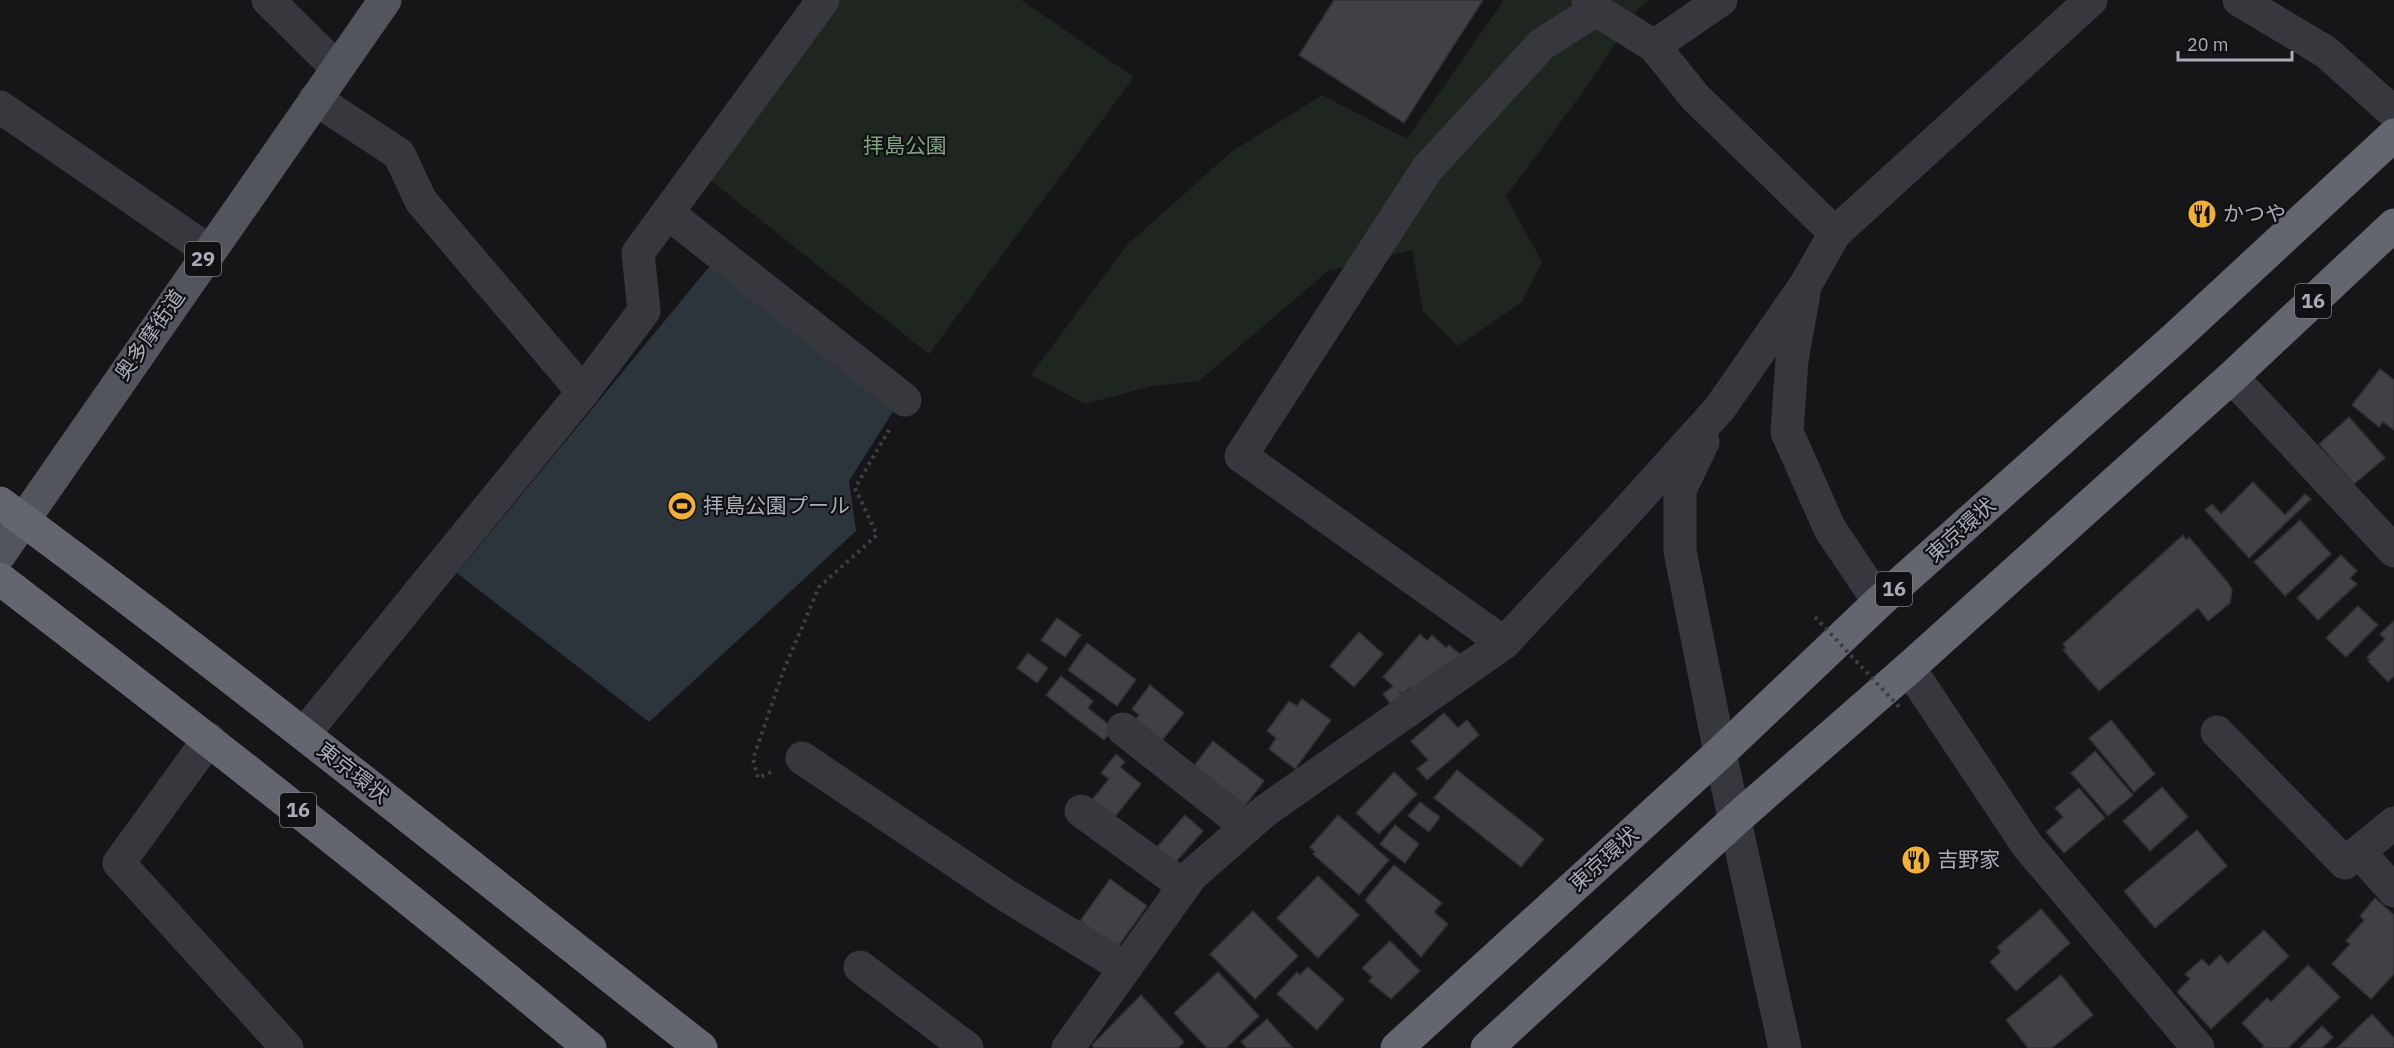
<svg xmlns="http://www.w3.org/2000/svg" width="2394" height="1048" viewBox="0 0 2394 1048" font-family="'IBM Plex Sans','Noto Sans JP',sans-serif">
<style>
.green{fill:#1e261f}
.water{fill:#2c353c}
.building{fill:#404145;stroke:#303034;stroke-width:1.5}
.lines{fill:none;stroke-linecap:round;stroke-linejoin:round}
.path{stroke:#3d3f44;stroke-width:4;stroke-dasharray:3 4.5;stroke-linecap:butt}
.minor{stroke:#37383d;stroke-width:33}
.major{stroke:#53555c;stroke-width:33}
.highway{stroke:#63666e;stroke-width:33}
.path-bridge{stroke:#3d3f44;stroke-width:4;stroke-dasharray:3 4.5;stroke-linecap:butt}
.labels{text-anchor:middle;stroke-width:4.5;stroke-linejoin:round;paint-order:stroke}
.shield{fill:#111113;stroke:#7b7e86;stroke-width:1.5}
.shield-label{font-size:20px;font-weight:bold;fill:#a8adb8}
.park-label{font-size:21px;fill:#7fa381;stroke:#111113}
.poi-label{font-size:21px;fill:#a8adb8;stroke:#111113;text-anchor:start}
.street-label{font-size:21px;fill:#a8adb8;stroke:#111113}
</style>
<rect width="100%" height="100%" fill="#161618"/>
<g class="green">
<polygon points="835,0 1021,0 1134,77 929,354 704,175"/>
<polygon points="1504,0 1650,0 1638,9 1591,81 1506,196 1542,262 1522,302 1458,346 1423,311 1412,250 1328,271 1199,381 1152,386 1085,404 1031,375 1127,245 1231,152 1322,95 1407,139"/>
</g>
<polygon class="water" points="723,250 899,402 849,481 856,531 649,722 457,573"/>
<g class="building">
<polygon points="1334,0 1483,0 1404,123 1299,55"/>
<polygon points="2380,369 2394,380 2394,430 2383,422 2379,427 2352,405"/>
<polygon points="2349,417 2385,458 2354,484 2319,444"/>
<polygon points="2253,482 2285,515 2305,494 2311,499 2249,558 2205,510 2212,504 2221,514"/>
<polygon points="2300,520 2331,554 2285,596 2254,562"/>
<polygon points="2183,535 2186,540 2189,537 2228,583 2232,590 2230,603 2208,621 2198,608 2099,691 2063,650 2066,648 2063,644"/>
<polygon points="2341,555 2357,571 2350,578 2357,584 2318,620 2297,598"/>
<polygon points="2358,606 2378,625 2346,657 2326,638"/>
<polygon points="1057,618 1081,635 1065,657 1041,640"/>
<polygon points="2394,621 2394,676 2388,682 2368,661 2370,660 2367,657 2385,639 2380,634"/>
<polygon points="1359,632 1383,654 1354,687 1330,666"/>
<polygon points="1420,634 1427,641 1432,635 1446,648 1449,645 1461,655 1416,694 1409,688 1403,694 1399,691 1404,698 1393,707 1383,694 1393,686 1383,677"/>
<polygon points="1087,643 1136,680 1117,706 1068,670"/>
<polygon points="1028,653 1048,668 1037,683 1017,668"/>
<polygon points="1061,676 1093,701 1088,708 1113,728 1104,740 1046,695"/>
<polygon points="1150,685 1184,713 1156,748 1129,727 1139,715 1132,709"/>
<polygon points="1302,699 1331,720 1295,769 1269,749 1276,738 1267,731 1289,701 1297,706"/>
<polygon points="1444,713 1458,728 1467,720 1479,735 1427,780 1417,769 1428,760 1411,741"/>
<polygon points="2111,720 2155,774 2134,792 2089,738"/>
<polygon points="1213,741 1264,781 1244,807 1193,767"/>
<polygon points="2095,751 2133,795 2108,816 2071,773"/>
<polygon points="1116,754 1125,762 1120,767 1141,784 1114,818 1092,800 1109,779 1101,773"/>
<polygon points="1457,770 1544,839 1521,867 1434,798"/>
<polygon points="1394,772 1417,794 1379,834 1356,813"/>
<polygon points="2162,787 2188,817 2150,851 2123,821"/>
<polygon points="2079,788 2105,818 2064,853 2046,832 2063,817 2055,808"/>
<polygon points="1420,802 1440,817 1429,832 1408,816"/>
<polygon points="1185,815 1203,831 1175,863 1157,847"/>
<polygon points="1338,815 1389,860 1359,895 1313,854 1315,852 1310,847"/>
<polygon points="1395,825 1419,844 1405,863 1380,844"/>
<polygon points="2197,830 2227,866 2155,928 2124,891"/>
<polygon points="1394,865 1442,903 1434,912 1448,924 1421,957 1365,900"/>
<polygon points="1318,876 1359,915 1318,958 1277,918"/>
<polygon points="1110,879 1147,906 1117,948 1080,921"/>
<polygon points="2375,898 2394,915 2394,974 2371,999 2332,964 2350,944 2346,941 2364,920 2360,916"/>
<polygon points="2041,909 2070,943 2016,991 1990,962 2001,952 1997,947"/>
<polygon points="1253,911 1298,956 1255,999 1210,954"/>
<polygon points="2264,930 2289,956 2211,1029 2177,992 2190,979 2185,974 2202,959 2209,966 2220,955 2228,964"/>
<polygon points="1390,941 1420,971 1391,999 1369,981 1372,977 1362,968"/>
<polygon points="2308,965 2340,997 2288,1048 2262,1048 2264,1046 2242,1023 2267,998 2271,1002"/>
<polygon points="1308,967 1344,999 1317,1030 1277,994 1297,972 1300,975"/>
<polygon points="1218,972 1259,1016 1226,1048 1207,1048 1174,1013"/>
<polygon points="2061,975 2093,1015 2052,1048 2028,1048 2006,1020"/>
<polygon points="1141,995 1184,1042 1178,1048 1094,1048 1092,1045"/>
<polygon points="2372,1014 2394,1038 2394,1048 2337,1048"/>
<polygon points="1267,1019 1293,1048 1247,1048 1241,1042"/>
<polygon points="2322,1026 2333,1037 2322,1048 2300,1048"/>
</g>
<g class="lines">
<polyline class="path" points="771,772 758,778 753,759 783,672 819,587 877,535 855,488 889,430"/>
<g class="minor">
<polyline points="268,0 337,68"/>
<polyline points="1588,0 1596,10 1654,46 1695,97 1835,233"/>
<polyline points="2239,0 2326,52 2394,113"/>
<polyline points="1654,46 1721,0"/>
<polyline points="315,99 399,154 421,201 583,392"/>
<polyline points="0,107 209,251"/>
<polyline points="669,214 905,400"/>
<polyline points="1804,293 1792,360 1787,432 1830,529 1879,602"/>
<polyline points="2232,377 2394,551"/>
<polyline points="1703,442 1680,490 1680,551 1720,753 1785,1048"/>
<polyline points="1504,643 1241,456 1427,169 1542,44 1596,10"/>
<polyline points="1909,668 2027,845 2198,1048"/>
<polyline points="1123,729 1247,827"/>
<polyline points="2217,732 2345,863 2394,823"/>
<polyline points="304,734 583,392 644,311 638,253 823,0"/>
<polyline points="209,739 119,863 287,1048"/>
<polyline points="802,758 1004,894 1125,968"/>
<polyline points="1081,811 1184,886"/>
<polyline points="2360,853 2394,891"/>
<polyline points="860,967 967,1048"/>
<polyline points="1068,1048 1192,875 1265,811 1504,643 1620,519 1720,408 1806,284 1835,233 2091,0"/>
</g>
<polyline class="major" points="0,554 385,0"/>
<g class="highway">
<path d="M0 503C238 678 468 865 701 1048"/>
<path d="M0 579C200 732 397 887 590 1048"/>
<polyline points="1397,1048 1720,753 1879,602 2175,338 2394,135"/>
<polyline points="1487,1048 1735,820 1909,668 2232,377 2394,225"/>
</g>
<polyline class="path-bridge" points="1815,617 1901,709"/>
</g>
<defs>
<g id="restaurant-disc" transform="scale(1.5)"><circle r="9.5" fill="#f2b134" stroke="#111113"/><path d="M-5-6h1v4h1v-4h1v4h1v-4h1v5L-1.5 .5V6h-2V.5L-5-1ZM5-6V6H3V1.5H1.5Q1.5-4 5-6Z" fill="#111"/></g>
<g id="stadium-disc" transform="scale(1.5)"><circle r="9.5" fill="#f2b134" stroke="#111113"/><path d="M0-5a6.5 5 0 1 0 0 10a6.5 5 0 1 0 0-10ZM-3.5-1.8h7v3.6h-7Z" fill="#111"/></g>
</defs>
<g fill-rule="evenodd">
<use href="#restaurant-disc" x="2202" y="214"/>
<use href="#stadium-disc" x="682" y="506"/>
<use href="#restaurant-disc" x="1916" y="860"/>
</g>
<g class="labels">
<g class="shield">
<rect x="185" y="242" width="36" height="34" rx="4.5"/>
<rect x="2295" y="284" width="36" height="34" rx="4.5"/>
<rect x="1876" y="572" width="36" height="34" rx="4.5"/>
<rect x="280" y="793" width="36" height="34" rx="4.5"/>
</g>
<g class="shield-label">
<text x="203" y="266">29</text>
<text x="2313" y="308">16</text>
<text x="1894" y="596">16</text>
<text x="298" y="817">16</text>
</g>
<g class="park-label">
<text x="905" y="153">拝島公園</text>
</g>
<g class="poi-label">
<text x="2223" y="221">かつや</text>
<text x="703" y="513">拝島公園プール</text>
<text x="1937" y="867">吉野家</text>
</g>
<g class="street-label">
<text transform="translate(150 335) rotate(-55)" y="7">奥多摩街道</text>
<text transform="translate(1961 530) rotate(-42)" y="7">東京環状</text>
<text transform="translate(353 773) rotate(38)" y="7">東京環状</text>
<text transform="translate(1604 859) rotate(-42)" y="7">東京環状</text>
</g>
</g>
<path d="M2178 51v9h114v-9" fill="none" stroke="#a8adb8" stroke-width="3"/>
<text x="2187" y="51" font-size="18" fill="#a8adb8" stroke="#111113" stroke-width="4.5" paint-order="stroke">20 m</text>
</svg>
